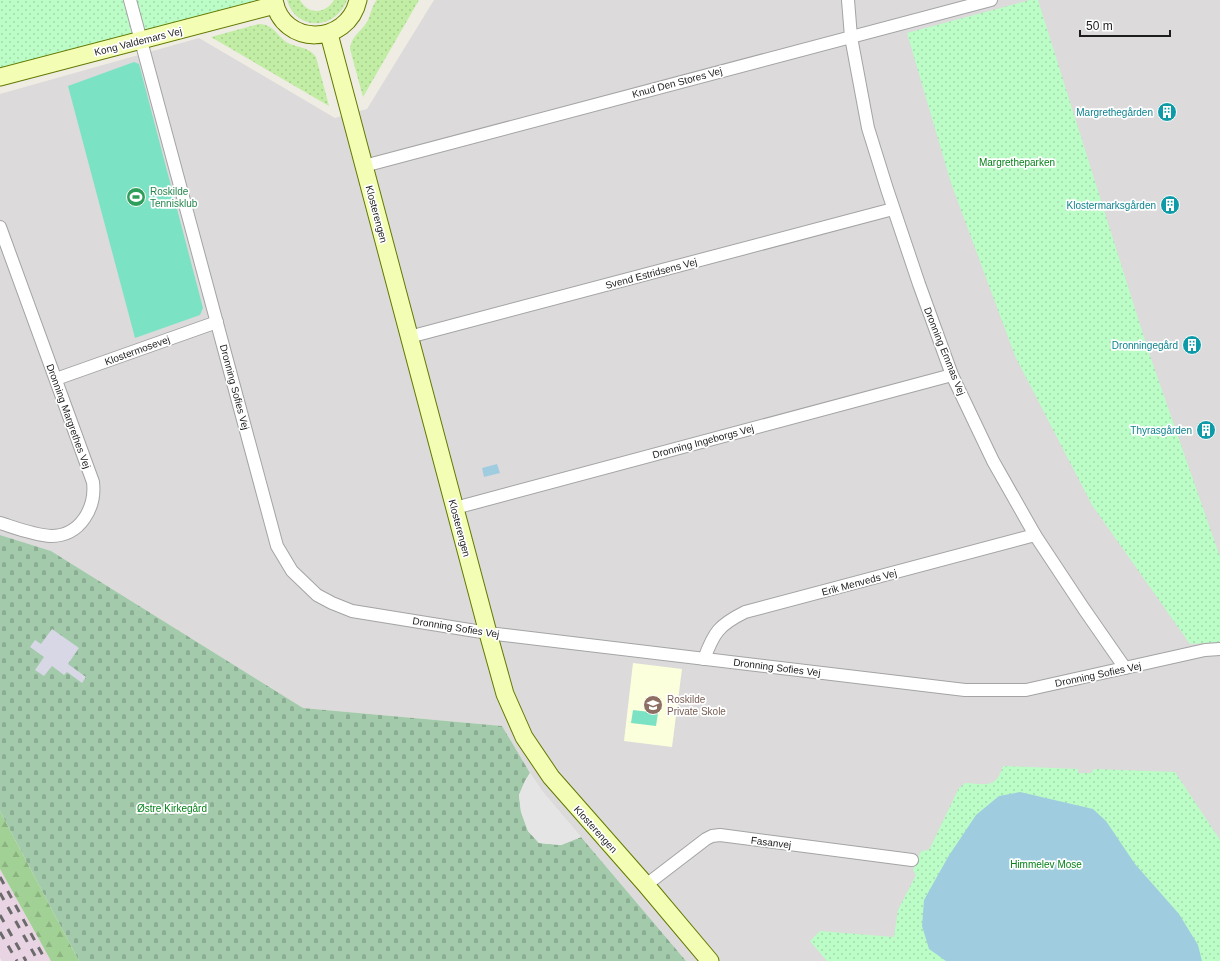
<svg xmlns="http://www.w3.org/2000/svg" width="1220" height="961" viewBox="0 0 1220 961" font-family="Arial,sans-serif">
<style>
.residential{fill:#dcdada}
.education{fill:#fcffdc}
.railway{fill:#e9d4e3}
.grass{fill:url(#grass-dots)}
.forest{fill:url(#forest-firs)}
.cemetery{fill:url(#cemetery-stones)}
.park{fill:url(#park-dots)}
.pitch{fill:#7be3c4}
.parking{fill:#e5e5e5}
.plaza{fill:#d8d7e5}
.water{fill:#a0cce0}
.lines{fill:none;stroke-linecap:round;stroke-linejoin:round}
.street-casing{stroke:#a4a4a4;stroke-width:14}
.secondary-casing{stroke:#627900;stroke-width:19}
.street{stroke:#fff;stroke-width:12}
.secondary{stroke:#f3fdb3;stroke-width:17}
.rail{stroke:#6b6b6b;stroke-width:3;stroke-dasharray:8 8;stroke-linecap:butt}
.labels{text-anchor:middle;stroke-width:3.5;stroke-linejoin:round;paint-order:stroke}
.street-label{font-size:10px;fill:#1d1d1d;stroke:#fff}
.culture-label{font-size:10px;fill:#0d838f;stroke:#fff;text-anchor:end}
.park-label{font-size:10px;fill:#058219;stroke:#fff}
.leisure-label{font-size:10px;fill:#27864d;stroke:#fff;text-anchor:start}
.education-label{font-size:10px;fill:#785e54;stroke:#fff;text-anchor:start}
</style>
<defs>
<pattern id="grass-dots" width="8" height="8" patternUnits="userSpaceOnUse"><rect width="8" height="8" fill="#c2eda5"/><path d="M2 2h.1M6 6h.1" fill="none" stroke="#a6cb8e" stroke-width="1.8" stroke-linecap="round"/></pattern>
<pattern id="forest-firs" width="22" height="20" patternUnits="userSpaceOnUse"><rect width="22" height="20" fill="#a2d195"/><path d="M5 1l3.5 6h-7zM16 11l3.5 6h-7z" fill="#8bb380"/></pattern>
<pattern id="cemetery-stones" width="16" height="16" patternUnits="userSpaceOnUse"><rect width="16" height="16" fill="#a2caab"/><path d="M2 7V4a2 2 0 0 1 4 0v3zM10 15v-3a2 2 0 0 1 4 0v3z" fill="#8bad93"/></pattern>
<pattern id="park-dots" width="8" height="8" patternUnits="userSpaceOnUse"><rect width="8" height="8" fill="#bcfdc7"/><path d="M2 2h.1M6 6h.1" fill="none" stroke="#a1d8aa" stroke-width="1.8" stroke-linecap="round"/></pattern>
</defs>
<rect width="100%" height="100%" fill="#efece3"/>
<polygon class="residential" points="434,0 1220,0 1220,961 686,961 543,792 530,773 502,726 303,708 51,551 0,535 0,94 199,38 335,118 367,109"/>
<polygon class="education" points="633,663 682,669 672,747 624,741"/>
<polygon class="railway" points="0,869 51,961 2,961 0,958"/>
<g class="grass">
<path d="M287 0H300C308 15 326 14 334 0H347C336 30 296 32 287 0Z"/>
<path d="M377 0H419L363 97 350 49C352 34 362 32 368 20 371 14 372 5 377 0Z"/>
<path d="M259 24C276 25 276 36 288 43 299 48 309 47 316 57L329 106 211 37Z"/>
</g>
<polygon class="forest" points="0,811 79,961 51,961 0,869"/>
<polygon class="cemetery" points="0,535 51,551 303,708 502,726 530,773 525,781 519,795 521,812 528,831 539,843 561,845 581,837 686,961 79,961 0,811"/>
<g class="park">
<polygon points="0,0 257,0 0,71"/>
<polygon points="1030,0 1038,0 1148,350 1220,557 1220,642 1190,644 1092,505 1015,356 951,183 907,33"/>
<path d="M1003 766 1078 769V773H1091L1094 769 1175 772 1220 840V961H827L810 941 820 931 894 937 898 910 916 875 913 870 921 851 929 850 959 788 965 783C986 784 996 789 1003 766Z"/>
</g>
<g class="pitch">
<polygon points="134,62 139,64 203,308 200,315 135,338 68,86"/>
<polygon points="633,710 658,713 656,726 631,723"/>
</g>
<polygon class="parking" points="530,773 543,792 581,837 561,845 539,843 528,831 521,812 519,795 525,781"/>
<polygon class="plaza" points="52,629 79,648 68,664 86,677 82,683 67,672 64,675 52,666 44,676 35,670 44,657 30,647 35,640 41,644"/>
<g class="water">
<polygon points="497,464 500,473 484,477 482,468"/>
<polygon points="1020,792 1093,809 1106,821 1135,864 1179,914 1198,945 1202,961 946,961 929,949 922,926 924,900 948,857 976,815 999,796"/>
</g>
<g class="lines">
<g class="street-casing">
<g id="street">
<polyline points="130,0 277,546 292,571 317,595 332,603 352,611 488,633 965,690 1026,690 1205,650 1220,649"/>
<polyline points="848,0 851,37 868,128 887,189 919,284 952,375 993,461 1035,535 1084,609 1125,668"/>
<polyline points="364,166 991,0"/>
<path d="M0 227 93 482C96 507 81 536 51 536 34 535 16 528 0 523"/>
<polyline points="409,337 893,209"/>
<polyline points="56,379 217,322"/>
<polyline points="455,508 952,375"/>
<path d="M704 659C714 632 719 625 745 612L1035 535"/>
<polyline points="646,885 706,839 712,836 720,835 912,860"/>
</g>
</g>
<g class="secondary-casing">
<g id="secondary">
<path d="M274 0C282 47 348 46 358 0"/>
<polyline points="329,34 488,633 505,694 524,737 551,777 646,885 710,961"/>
<polyline points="0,77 275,5"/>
</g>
</g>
<use href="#street" class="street"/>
<use href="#secondary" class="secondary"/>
<g class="rail">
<polyline points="0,877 46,961"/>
<polyline points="0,893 38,961"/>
<polyline points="0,915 26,961"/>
<polyline points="0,932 17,961"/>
</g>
</g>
<defs>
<g id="building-disc" transform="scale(1)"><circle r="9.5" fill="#0f9aa8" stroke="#fff"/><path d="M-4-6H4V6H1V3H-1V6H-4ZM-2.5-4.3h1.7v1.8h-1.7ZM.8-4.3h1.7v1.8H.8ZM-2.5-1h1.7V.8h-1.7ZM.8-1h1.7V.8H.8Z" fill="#fff"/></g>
<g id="stadium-disc" transform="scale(1)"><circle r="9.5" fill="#2e9e5b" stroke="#fff"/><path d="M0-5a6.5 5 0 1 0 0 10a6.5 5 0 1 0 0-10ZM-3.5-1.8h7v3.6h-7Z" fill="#fff"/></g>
<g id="school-disc" transform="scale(1)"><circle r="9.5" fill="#8d6e63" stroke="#fff"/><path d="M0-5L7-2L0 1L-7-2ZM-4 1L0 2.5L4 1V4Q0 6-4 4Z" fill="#fff"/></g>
</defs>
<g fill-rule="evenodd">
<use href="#building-disc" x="1167" y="112"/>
<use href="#stadium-disc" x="136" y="197"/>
<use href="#building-disc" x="1170" y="205"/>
<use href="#building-disc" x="1192" y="345"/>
<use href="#building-disc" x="1206" y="430"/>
<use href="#school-disc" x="653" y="705"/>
</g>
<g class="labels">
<g class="street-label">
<text transform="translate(138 41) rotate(-14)" y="4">Kong Valdemars Vej</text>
<text transform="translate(677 82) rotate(-15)" y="4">Knud Den Stores Vej</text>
<text transform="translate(377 214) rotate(75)" y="4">Klosterengen</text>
<text transform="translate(651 273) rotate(-15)" y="4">Svend Estridsens Vej</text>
<text transform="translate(137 350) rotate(-20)" y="4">Klostermosevej</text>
<text transform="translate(945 351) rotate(68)" y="4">Dronning Emmas Vej</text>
<text transform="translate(235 387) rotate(75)" y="4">Dronning Sofies Vej</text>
<text transform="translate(69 416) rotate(70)" y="4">Dronning Margrethes Vej</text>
<text transform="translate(703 441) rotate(-15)" y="4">Dronning Ingeborgs Vej</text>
<text transform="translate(460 528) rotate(75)" y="4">Klosterengen</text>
<text transform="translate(859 582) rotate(-15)" y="4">Erik Menveds Vej</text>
<text transform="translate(456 627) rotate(9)" y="4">Dronning Sofies Vej</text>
<text transform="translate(777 667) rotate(7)" y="4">Dronning Sofies Vej</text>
<text transform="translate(1098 674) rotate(-12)" y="4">Dronning Sofies Vej</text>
<text transform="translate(596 829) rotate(48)" y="4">Klosterengen</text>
<text transform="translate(771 842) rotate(7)" y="4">Fasanvej</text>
</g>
<g class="culture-label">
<text x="1153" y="116">Margrethegården</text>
<text x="1156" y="209">Klostermarksgården</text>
<text x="1178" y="349">Dronningegård</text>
<text x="1192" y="434">Thyrasgården</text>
</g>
<g class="park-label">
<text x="1017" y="166">Margretheparken</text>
<text x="172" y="812">Østre Kirkegård</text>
<text x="1046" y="868">Himmelev Mose</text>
</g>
<g class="leisure-label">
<text x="150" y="195">Roskilde<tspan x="150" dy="12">Tennisklub</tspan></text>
</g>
<g class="education-label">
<text x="667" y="703">Roskilde<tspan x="667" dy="12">Private Skole</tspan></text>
</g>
</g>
<path d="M1080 30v6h90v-6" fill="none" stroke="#1d1d1d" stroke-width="2"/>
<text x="1086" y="30" font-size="12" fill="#1d1d1d" stroke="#ffffff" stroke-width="3" paint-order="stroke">50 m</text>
</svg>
